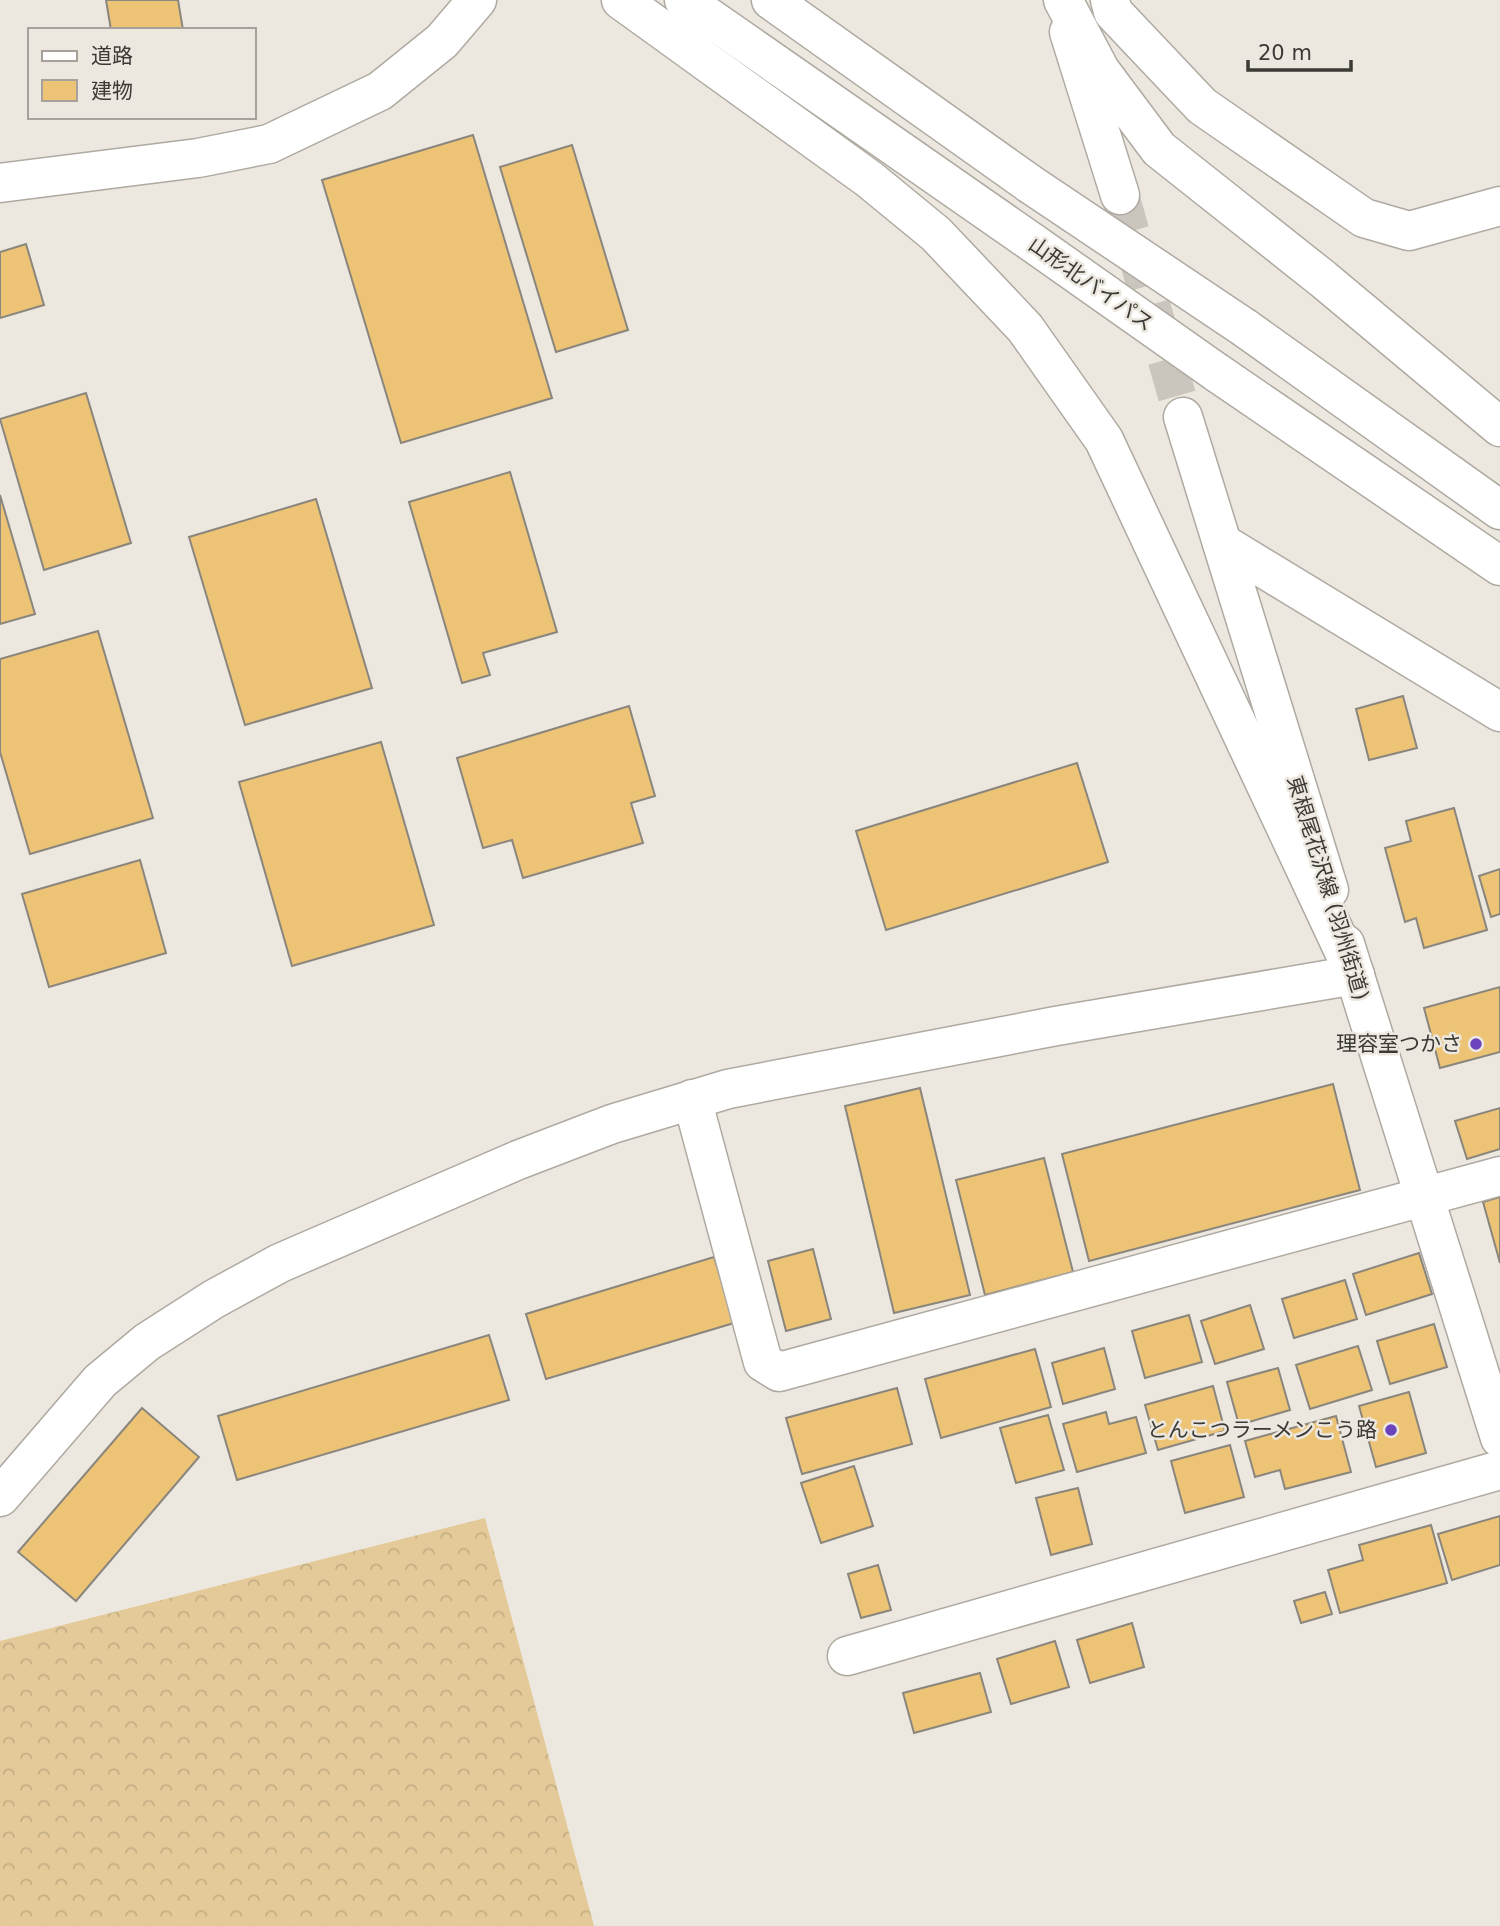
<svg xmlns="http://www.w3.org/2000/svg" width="1500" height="1926" viewBox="0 0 1500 1926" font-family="'DejaVu Sans','Noto Sans JP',sans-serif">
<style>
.forest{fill:url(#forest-crowns)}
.building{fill:#edc476;stroke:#8a867d;stroke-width:2}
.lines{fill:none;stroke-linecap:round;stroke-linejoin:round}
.major-tunnel{stroke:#cac5bd;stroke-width:38;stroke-dasharray:38 19;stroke-linecap:butt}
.minor-casing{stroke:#afaaa1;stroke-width:41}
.major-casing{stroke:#afaaa1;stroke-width:41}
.highway-casing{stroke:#afaaa1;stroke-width:41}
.minor{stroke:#fff;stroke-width:38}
.major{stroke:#fff;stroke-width:38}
.highway{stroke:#fff;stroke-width:38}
.highway-bridge-casing{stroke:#afaaa1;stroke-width:41;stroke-linecap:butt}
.highway-bridge{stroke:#fff;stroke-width:38}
.poi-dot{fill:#6944bd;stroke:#ede8df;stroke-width:2.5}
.labels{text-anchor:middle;stroke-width:5;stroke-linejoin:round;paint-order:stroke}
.street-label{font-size:21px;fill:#3c3a36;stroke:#ede8df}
.poi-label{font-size:21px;fill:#3c3a36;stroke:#ede8df;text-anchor:end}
</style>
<defs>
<pattern id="forest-crowns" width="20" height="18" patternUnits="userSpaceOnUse" patternTransform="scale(1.75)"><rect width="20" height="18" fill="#e4ca98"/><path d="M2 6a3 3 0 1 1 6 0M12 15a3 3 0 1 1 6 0" fill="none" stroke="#c4ae84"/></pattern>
</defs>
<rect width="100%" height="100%" fill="#ede8df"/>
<polygon class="forest" points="485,1518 594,1926 0,1926 0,1641"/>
<g class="building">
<polygon points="106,0 178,0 183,30 111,30"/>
<polygon points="473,135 552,398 401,443 322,180"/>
<polygon points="572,145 628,330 556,352 500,167"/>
<polygon points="26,244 44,305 0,318 0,252"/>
<polygon points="86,393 131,543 44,570 0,419"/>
<polygon points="510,472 557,632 483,653 490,675 462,683 409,502"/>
<polygon points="0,495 35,614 0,624"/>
<polygon points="316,499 372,688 245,725 189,537"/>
<polygon points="98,631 153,818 30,854 0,752 0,659"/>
<polygon points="1403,696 1417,748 1369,760 1356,709"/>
<polygon points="629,706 655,796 631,803 643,843 523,878 512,840 483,848 457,758"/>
<polygon points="381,742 434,925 292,966 239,782"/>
<polygon points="1077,763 1108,862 886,930 856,831"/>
<polygon points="1454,808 1487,930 1424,948 1416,918 1405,922 1385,848 1411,841 1406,821"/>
<polygon points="140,860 166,953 49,987 22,894"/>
<polygon points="1500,869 1500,914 1491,917 1479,876"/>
<polygon points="1500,987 1500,1052 1440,1068 1424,1008"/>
<polygon points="1333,1084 1360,1190 1089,1261 1062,1154"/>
<polygon points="920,1088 970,1295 894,1313 845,1106"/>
<polygon points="1500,1108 1500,1149 1467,1159 1455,1121"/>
<polygon points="1044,1158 1073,1272 985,1295 956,1180"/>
<polygon points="1500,1197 1500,1263 1483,1202"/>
<polygon points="813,1249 831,1319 786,1331 768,1261"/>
<polygon points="1419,1253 1432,1294 1366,1315 1353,1274"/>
<polygon points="714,1257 734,1323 546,1379 526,1314"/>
<polygon points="1345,1280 1357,1319 1294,1338 1282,1299"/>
<polygon points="1250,1305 1264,1349 1215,1364 1201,1321"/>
<polygon points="1189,1315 1202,1362 1145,1378 1132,1331"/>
<polygon points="1434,1324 1447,1367 1390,1384 1377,1341"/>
<polygon points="489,1335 509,1400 237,1480 218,1416"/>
<polygon points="1358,1346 1372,1390 1310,1409 1296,1365"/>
<polygon points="1104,1348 1115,1389 1063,1404 1052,1363"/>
<polygon points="1035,1349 1051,1407 941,1438 925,1379"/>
<polygon points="1278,1368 1290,1410 1239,1425 1227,1382"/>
<polygon points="1213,1386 1225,1431 1158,1450 1145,1405"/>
<polygon points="897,1388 912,1444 802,1474 786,1418"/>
<polygon points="1409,1392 1426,1453 1376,1467 1359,1406"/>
<polygon points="142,1408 199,1457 76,1601 18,1552"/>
<polygon points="1106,1412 1109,1424 1136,1417 1146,1453 1077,1472 1063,1424"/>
<polygon points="1048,1415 1064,1470 1016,1483 1000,1428"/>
<polygon points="1336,1416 1351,1472 1285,1489 1280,1470 1255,1477 1245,1441"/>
<polygon points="1230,1445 1244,1497 1185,1513 1171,1461"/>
<polygon points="854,1466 873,1526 821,1543 801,1483"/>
<polygon points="1078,1488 1092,1544 1051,1555 1036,1498"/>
<polygon points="1500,1516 1500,1565 1452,1580 1438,1534"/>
<polygon points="1431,1525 1447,1583 1340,1613 1328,1570 1363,1560 1359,1545"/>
<polygon points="878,1565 891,1610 861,1618 848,1574"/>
<polygon points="1325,1592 1332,1614 1301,1623 1294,1601"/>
<polygon points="1132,1623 1144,1667 1090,1683 1077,1640"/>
<polygon points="1055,1641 1069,1687 1011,1704 997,1659"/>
<polygon points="980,1673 991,1712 914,1733 903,1693"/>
</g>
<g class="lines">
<polyline class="major-tunnel" points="1120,195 1183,417"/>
<g class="minor-casing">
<g id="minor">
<polyline points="1110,0 1113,12 1202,106 1364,218 1409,231 1500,206"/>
<polyline points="0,183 198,158 269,144 380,91 442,41 477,0"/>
<polyline points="692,1099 763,1362 779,1372 1500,1176"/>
<polyline points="0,1497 100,1381 147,1342 214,1299 280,1263 518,1160 612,1124 728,1089 1056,1026 1355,975"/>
<polyline points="847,1656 1500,1470"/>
</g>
</g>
<g class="major-casing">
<g id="major">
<polyline points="1069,32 1120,195"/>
<polyline points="1183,417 1329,890"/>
<polyline points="1345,944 1500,1438"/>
</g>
</g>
<g class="highway-casing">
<g id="highway">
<polyline points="621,0 869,179 936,234 1025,328 1104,440 1355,975"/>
<polyline points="684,0 1033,243"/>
<polyline points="771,0 1030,184"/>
<polyline points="1063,0 1100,70 1159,149 1323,279 1500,427"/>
<polyline points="1245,328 1500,510"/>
<polyline points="1216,372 1500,566"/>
<polyline points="1222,543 1500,712"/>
</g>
</g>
<use href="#minor" class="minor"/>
<use href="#major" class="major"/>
<use href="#highway" class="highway"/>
<g class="highway-bridge-casing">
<g id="highway-bridge">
<polyline points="1030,184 1245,328"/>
<polyline points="1033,243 1216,372"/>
</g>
</g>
<use href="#highway-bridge" class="highway-bridge"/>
</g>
<g class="poi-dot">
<circle cx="1476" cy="1044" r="7"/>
<circle cx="1391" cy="1430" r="7"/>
</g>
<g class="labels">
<g class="street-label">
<text transform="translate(1091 284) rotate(35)" y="7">山形北バイパス</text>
<text transform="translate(1328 888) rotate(73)" y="7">東根尾花沢線 (羽州街道)</text>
</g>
<g class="poi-label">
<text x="1462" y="1051">理容室つかさ</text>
<text x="1377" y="1437">とんこつラーメンこう路</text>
</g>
</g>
<rect x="28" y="28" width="228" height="91" fill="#ede8df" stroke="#a6a29b" stroke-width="2"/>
<rect x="42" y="51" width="35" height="10" fill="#ffffff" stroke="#a6a29b" stroke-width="2"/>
<text x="91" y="63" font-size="21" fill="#3c3a36">道路</text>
<rect x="42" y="80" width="35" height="21" fill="#edc476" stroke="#a6a29b" stroke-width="2"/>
<text x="91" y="98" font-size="21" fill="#3c3a36">建物</text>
<path d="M1248 60v10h103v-10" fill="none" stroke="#3c3a36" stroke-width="3.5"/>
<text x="1258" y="60" font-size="21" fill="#3c3a36" stroke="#ede8df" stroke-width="5" paint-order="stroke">20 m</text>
</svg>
